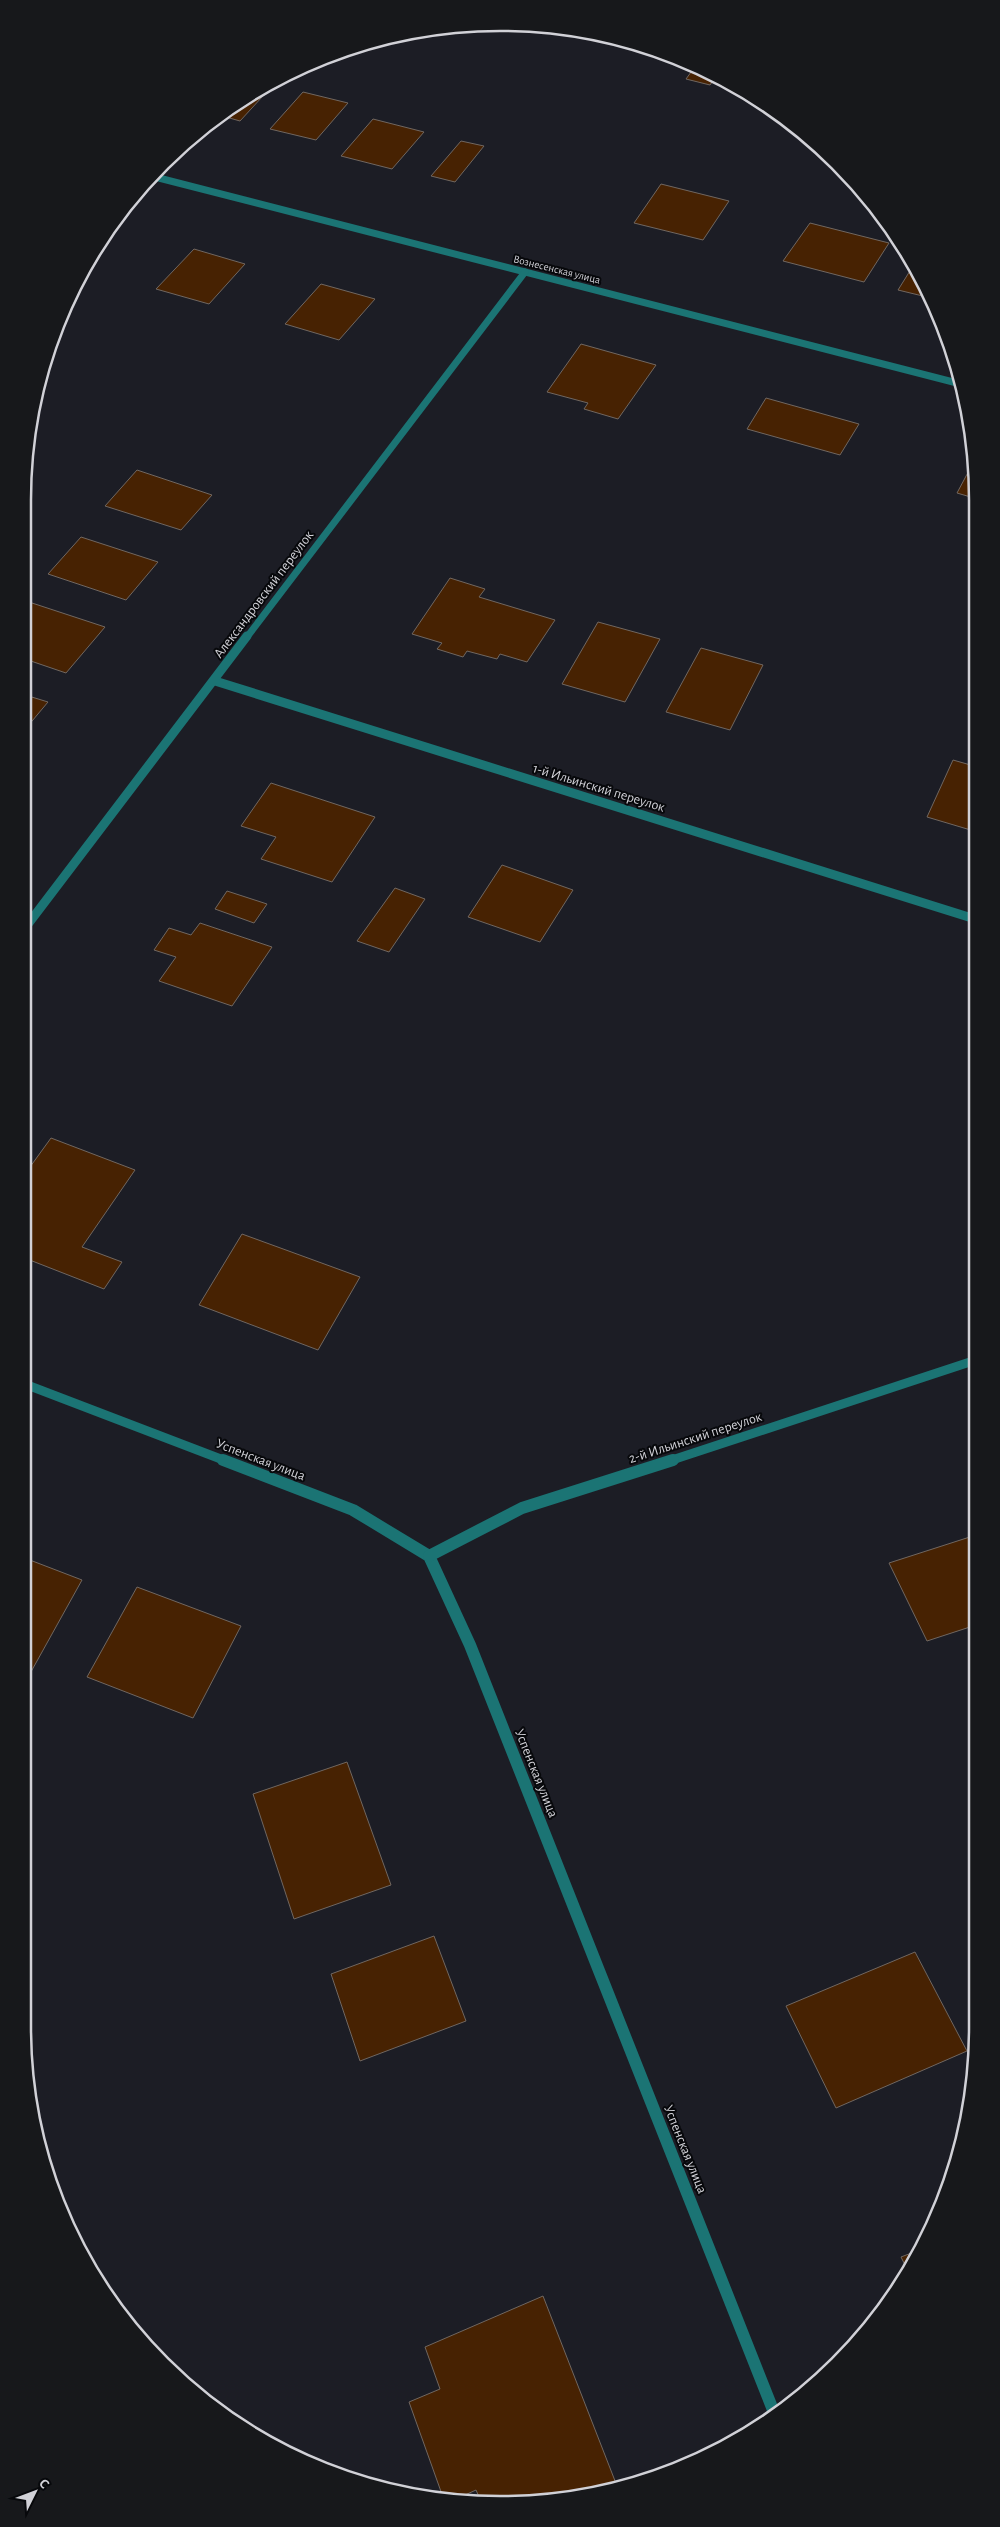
<svg xmlns="http://www.w3.org/2000/svg" width="1000" height="2527" viewBox="0 0 1000 2527" font-family="'Alegreya Sans',sans-serif">
<style>
.building{fill:#472202;stroke:#706761}
.lines{fill:none;stroke-linecap:round;stroke-linejoin:round}
.minor-far2{stroke:#1b7474;stroke-width:7}
.minor-far1{stroke:#1b7474;stroke-width:9}
.minor{stroke:#1b7474;stroke-width:12}
.labels{text-anchor:middle;stroke-width:4;stroke-linejoin:round;paint-order:stroke}
.far-street-label{font-size:11px;fill:#d1d1d7;stroke:#07080b}
.street-label{font-size:14px;fill:#d1d1d7;stroke:#07080b}
.rim{fill:none;stroke:#d1d1d7;stroke-width:2.5}
</style>
<rect width="100%" height="100%" fill="#1c1d25"/>
<g class="building">
<polygon points="694,68 715,78 710,85 686,79"/>
<polygon points="270,83 274,84 240,121 219,115"/>
<polygon points="303,92 348,103 316,140 270,129"/>
<polygon points="373,119 424,132 392,169 341,156"/>
<polygon points="461,141 484,146 455,182 431,176"/>
<polygon points="661,184 729,201 703,240 634,223"/>
<polygon points="810,223 889,243 864,282 783,261"/>
<polygon points="194,249 245,264 209,304 156,289"/>
<polygon points="913,266 928,289 931,298 898,290"/>
<polygon points="321,284 375,299 339,340 285,324"/>
<polygon points="581,344 656,365 618,419 584,409 588,403 547,392"/>
<polygon points="766,398 859,424 840,455 747,429"/>
<polygon points="973,463 974,498 957,493"/>
<polygon points="137,470 212,495 181,530 105,506"/>
<polygon points="81,537 158,562 126,600 48,574"/>
<polygon points="450,578 485,589 479,597 555,620 527,662 500,654 497,659 467,651 463,657 437,649 442,643 412,634"/>
<polygon points="29,602 105,627 66,673 22,658 22,609"/>
<polygon points="598,622 660,639 625,702 562,684"/>
<polygon points="701,648 763,665 730,730 666,712"/>
<polygon points="22,694 48,702 22,733"/>
<polygon points="953,760 974,766 974,831 927,817"/>
<polygon points="271,783 375,817 332,882 261,859 276,837 241,826"/>
<polygon points="502,865 573,890 540,942 468,917"/>
<polygon points="395,888 425,899 389,952 357,941"/>
<polygon points="227,891 267,904 254,923 215,909"/>
<polygon points="200,923 272,947 232,1006 159,981 176,957 154,950 169,928 191,935"/>
<polygon points="51,1138 135,1170 82,1247 122,1262 104,1289 22,1257 22,1178"/>
<polygon points="242,1234 360,1277 318,1350 199,1305"/>
<polygon points="976,1535 976,1625 927,1641 889,1563"/>
<polygon points="22,1557 82,1580 22,1688"/>
<polygon points="137,1587 241,1626 193,1718 87,1677"/>
<polygon points="347,1762 391,1885 294,1919 253,1794"/>
<polygon points="434,1936 466,2021 360,2061 331,1974"/>
<polygon points="915,1952 967,2051 836,2108 786,2006"/>
<polygon points="914,2252 906,2267 901,2257"/>
<polygon points="543,2296 617,2486 593,2495 480,2499 476,2490 454,2500 444,2500 409,2402 440,2389 425,2347"/>
</g>
<g class="lines">
<g class="minor-far2">
<polyline points="151,176 957,383"/>
<polyline points="247,637 525,272"/>
</g>
<g class="minor-far1">
<polyline points="215,681 975,919"/>
<polyline points="22,932 247,636"/>
<polyline points="22,1383 226,1461"/>
<polyline points="669,1461 976,1360"/>
</g>
<g class="minor">
<polyline points="223,1460 353,1510 429,1556 470,1645 775,2415"/>
<polyline points="429,1556 522,1508 673,1460"/>
</g>
</g>
<g class="labels">
<g class="far-street-label">
<text transform="translate(557 269) rotate(14)" y="4">Вознесенская улица</text>
</g>
<g class="street-label">
<text transform="translate(263 594) rotate(-53)" y="5">Александровский переулок</text>
<text transform="translate(599 787) rotate(17)" y="5">1-й Ильинский переулок</text>
<text transform="translate(695 1437) rotate(-18)" y="5">2-й Ильинский переулок</text>
<text transform="translate(261 1459) rotate(21)" y="5">Успенская улица</text>
<text transform="translate(537 1773) rotate(68)" y="5">Успенская улица</text>
<text transform="translate(686 2149) rotate(68)" y="5">Успенская улица</text>
</g>
</g>
<path d="M0 0H1000V2527H0ZM500 31H500A469 469 0 0 1 969 500V2027A469 469 0 0 1 500 2496H500A469 469 0 0 1 31 2027V500A469 469 0 0 1 500 31Z" fill="#17181b" fill-rule="evenodd"/>
<path class="rim" d="M500 31H500A469 469 0 0 1 969 500V2027A469 469 0 0 1 500 2496H500A469 469 0 0 1 31 2027V500A469 469 0 0 1 500 31Z"/>
<g transform="translate(35 2492) rotate(48)" stroke="#07080b" stroke-width="4" paint-order="stroke">
<path d="M0-4L9 19L0 12L-9 19Z" fill="#d1d1d7"/>
<text y="-8" font-size="14" font-weight="bold" text-anchor="middle" fill="#d1d1d7">С</text>
</g>
</svg>
